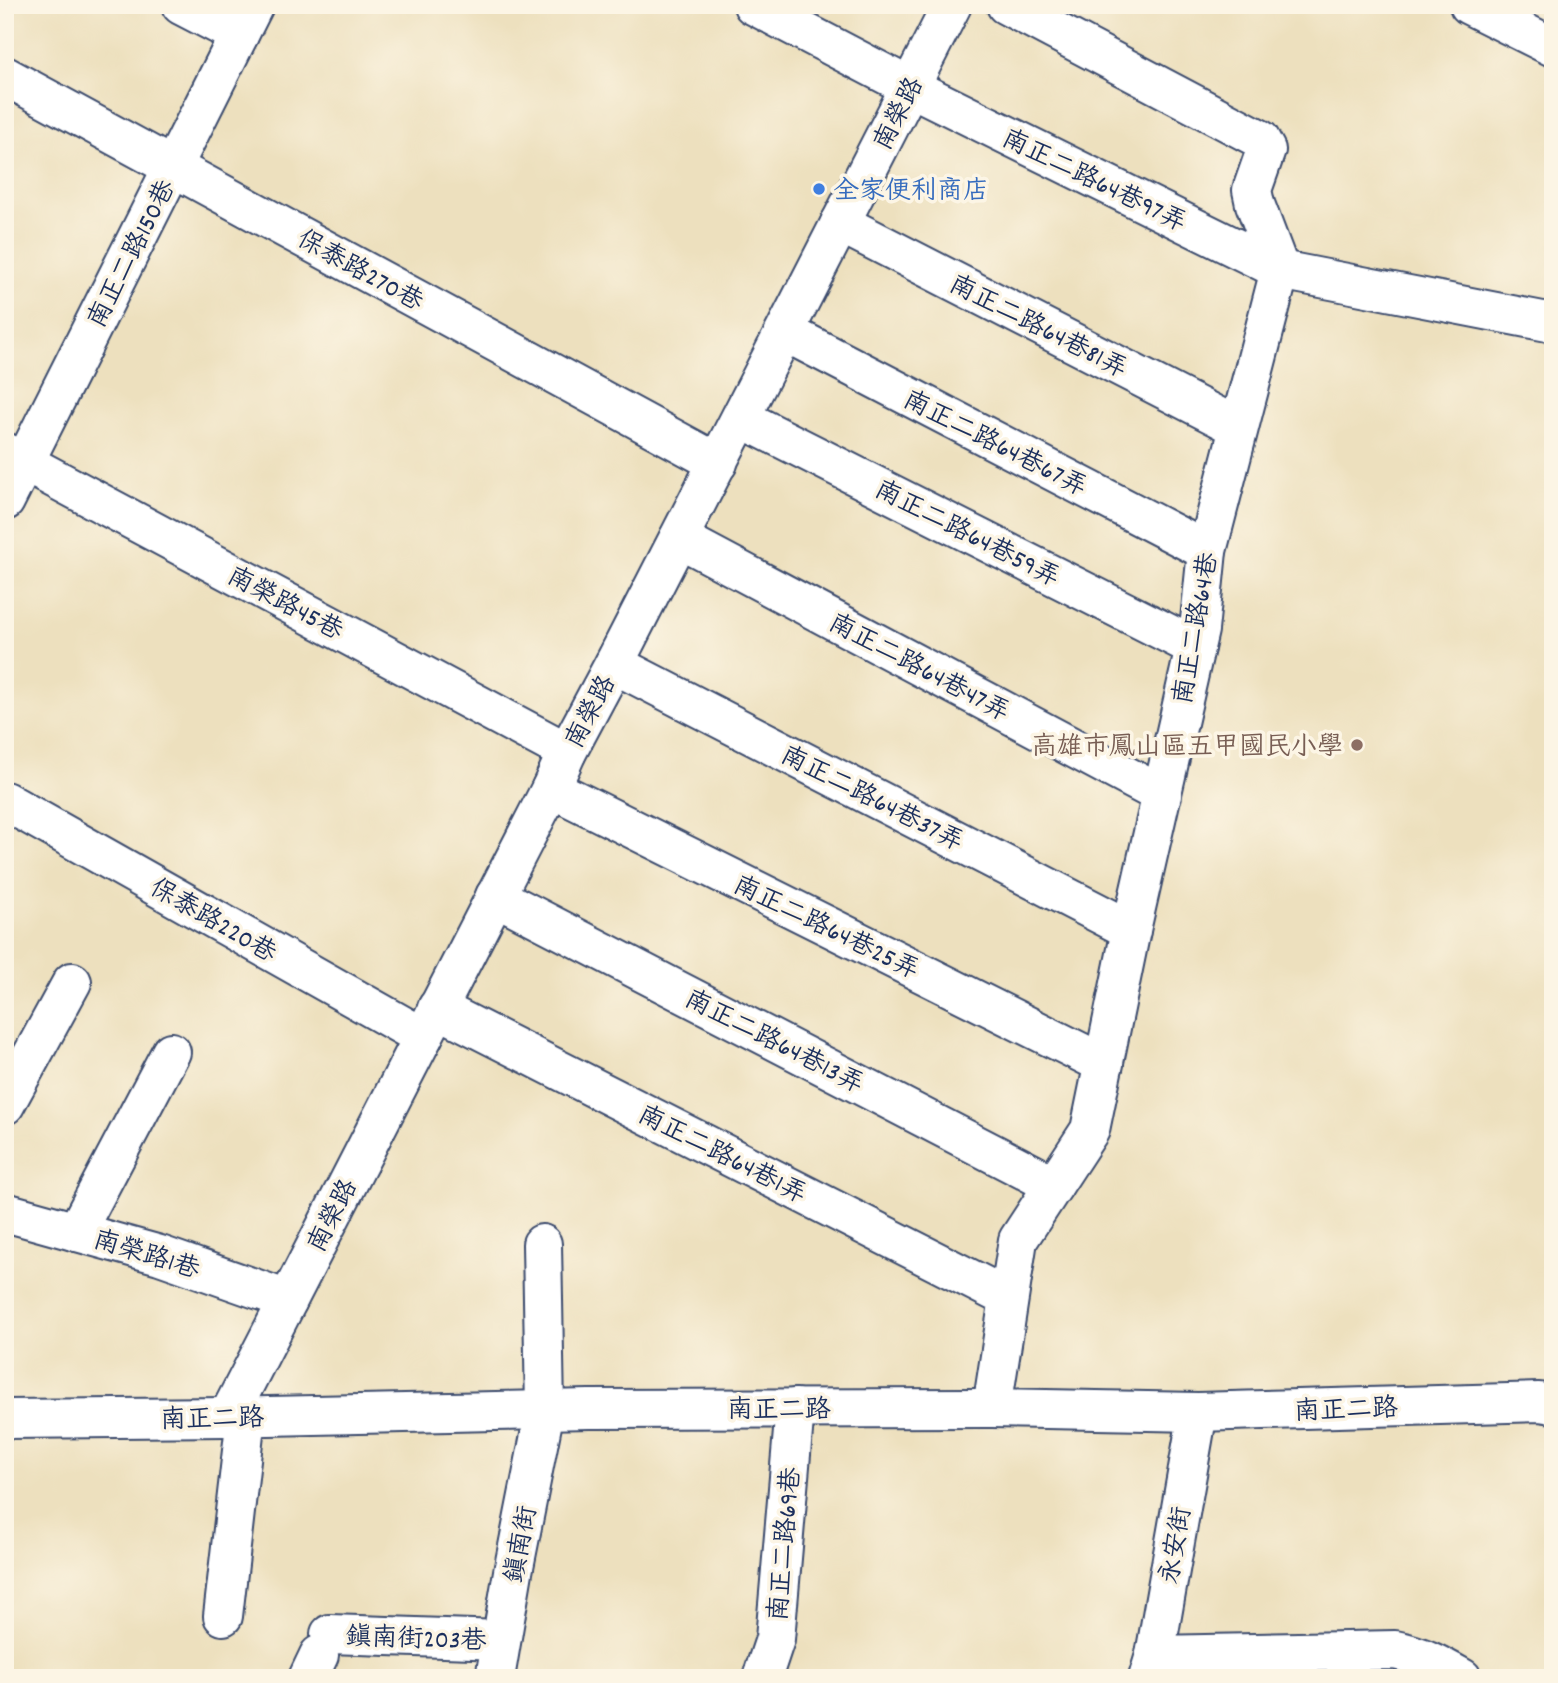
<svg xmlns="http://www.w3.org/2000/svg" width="1558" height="1683" viewBox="0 0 1558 1683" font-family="Dekko,'LXGW WenKai TC',sans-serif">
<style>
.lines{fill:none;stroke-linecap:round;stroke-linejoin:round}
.minor-casing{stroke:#3a4a6c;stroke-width:42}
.minor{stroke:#fff;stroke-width:38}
.shop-dot{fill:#3f7fe0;stroke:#fcf5e5;stroke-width:2.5}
.education-dot{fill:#8d6e63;stroke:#fcf5e5;stroke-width:2.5}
.labels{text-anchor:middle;stroke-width:7;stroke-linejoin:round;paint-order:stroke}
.street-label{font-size:26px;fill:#1b2f5e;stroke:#fcf5e5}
.shop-label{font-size:26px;fill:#366cbe;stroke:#fcf5e5;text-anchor:start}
.education-label{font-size:26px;fill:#785e54;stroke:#fcf5e5;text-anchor:end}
</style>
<rect width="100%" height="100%" fill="#fcf5e5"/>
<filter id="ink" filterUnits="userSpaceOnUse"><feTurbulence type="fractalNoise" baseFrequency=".0143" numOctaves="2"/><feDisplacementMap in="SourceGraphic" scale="14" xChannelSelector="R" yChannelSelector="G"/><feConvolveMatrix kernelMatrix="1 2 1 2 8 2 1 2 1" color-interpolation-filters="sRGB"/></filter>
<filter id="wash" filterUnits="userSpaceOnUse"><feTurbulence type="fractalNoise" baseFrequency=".00686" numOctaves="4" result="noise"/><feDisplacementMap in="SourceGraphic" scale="28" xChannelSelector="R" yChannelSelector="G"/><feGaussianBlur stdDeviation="1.57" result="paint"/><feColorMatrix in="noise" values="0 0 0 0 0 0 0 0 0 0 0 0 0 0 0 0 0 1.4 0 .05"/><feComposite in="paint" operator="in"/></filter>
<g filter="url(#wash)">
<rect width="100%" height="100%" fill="#ede0be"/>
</g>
<g filter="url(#ink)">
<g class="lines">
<g class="minor-casing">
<g id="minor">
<polyline points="181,5 239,35"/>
<polyline points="753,5 910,87 1280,270"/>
<polyline points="1006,5 1260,139 1266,150 1252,190 1255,204 1280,270"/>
<polyline points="1469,5 1553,47"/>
<polyline points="5,76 718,463"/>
<polyline points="840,223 1238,427"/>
<polyline points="785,332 1207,551"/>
<polyline points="741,418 1195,647"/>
<polyline points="5,452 567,752"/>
<polyline points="5,501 254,5"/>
<polyline points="679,538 1162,795"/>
<polyline points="614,664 1131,930"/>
<polyline points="551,788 1104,1064"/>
<polyline points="5,801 423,1037"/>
<polyline points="495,896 1054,1185"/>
<polyline points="437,1008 1008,1298"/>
<polyline points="5,1105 72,982"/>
<polyline points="5,1212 160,1255 288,1300"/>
<polyline points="76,1232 171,1052"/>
<polyline points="992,1408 1018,1240 1090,1130 1131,930 1199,630 1207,551 1280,270 1553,323"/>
<polyline points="228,1417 551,788 567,752 614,664 952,5"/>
<polyline points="5,1419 228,1417 589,1409 992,1408 1198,1412 1539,1402 1553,1404"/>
<polyline points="223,1616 246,1416"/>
<polyline points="330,1634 501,1640"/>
<path d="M1155 1655 1395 1650C1421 1655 1439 1665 1462 1678"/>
<polyline points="308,1678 319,1655"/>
<polyline points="495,1678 513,1572 545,1410 542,1244"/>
<polyline points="762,1678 775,1639 795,1408"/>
<polyline points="1148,1678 1155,1655 1198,1412"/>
</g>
</g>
<use href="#minor" class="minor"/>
</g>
</g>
<circle class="shop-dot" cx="819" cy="189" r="7"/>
<circle class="education-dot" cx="1357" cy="745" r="7"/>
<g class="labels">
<g class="street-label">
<text transform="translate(897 113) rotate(-63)" y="9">南榮路</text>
<text transform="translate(1095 179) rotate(26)" y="9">南正二路64巷97弄</text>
<text transform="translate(130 253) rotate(-63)" y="9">南正二路150巷</text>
<text transform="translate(361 269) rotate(29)" y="9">保泰路270巷</text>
<text transform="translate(1039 325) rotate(27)" y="9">南正二路64巷81弄</text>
<text transform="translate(996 442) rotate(27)" y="9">南正二路64巷67弄</text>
<text transform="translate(968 532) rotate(27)" y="9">南正二路64巷59弄</text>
<text transform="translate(286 602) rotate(28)" y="9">南榮路45巷</text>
<text transform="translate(1194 628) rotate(-80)" y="9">南正二路64巷</text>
<text transform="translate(920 666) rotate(28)" y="9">南正二路64巷47弄</text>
<text transform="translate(589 711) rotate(-62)" y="9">南榮路</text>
<text transform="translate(873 797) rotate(27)" y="9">南正二路64巷37弄</text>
<text transform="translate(214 919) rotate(30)" y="9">保泰路220巷</text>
<text transform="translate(827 926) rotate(26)" y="9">南正二路64巷25弄</text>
<text transform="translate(775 1040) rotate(27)" y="9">南正二路64巷13弄</text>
<text transform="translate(723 1153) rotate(27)" y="9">南正二路64巷1弄</text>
<text transform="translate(331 1215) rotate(-63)" y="9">南榮路</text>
<text transform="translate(147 1253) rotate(17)" y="9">南榮路1巷</text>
<text x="779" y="1417">南正二路</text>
<text transform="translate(1346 1408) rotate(-2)" y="9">南正二路</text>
<text transform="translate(212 1417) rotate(-1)" y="9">南正二路</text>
<text transform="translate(519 1544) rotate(-79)" y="9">鎮南街</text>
<text transform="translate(783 1544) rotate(-85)" y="9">南正二路69巷</text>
<text transform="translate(1174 1545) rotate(-80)" y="9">永安街</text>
<text transform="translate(416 1637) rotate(2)" y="9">鎮南街203巷</text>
</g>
<g class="shop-label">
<text x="833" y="198">全家便利商店</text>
</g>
<g class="education-label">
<text x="1343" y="754">高雄市鳳山區五甲國民小學</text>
</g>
</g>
<rect width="1558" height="1683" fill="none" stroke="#fcf5e5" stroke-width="28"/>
</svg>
